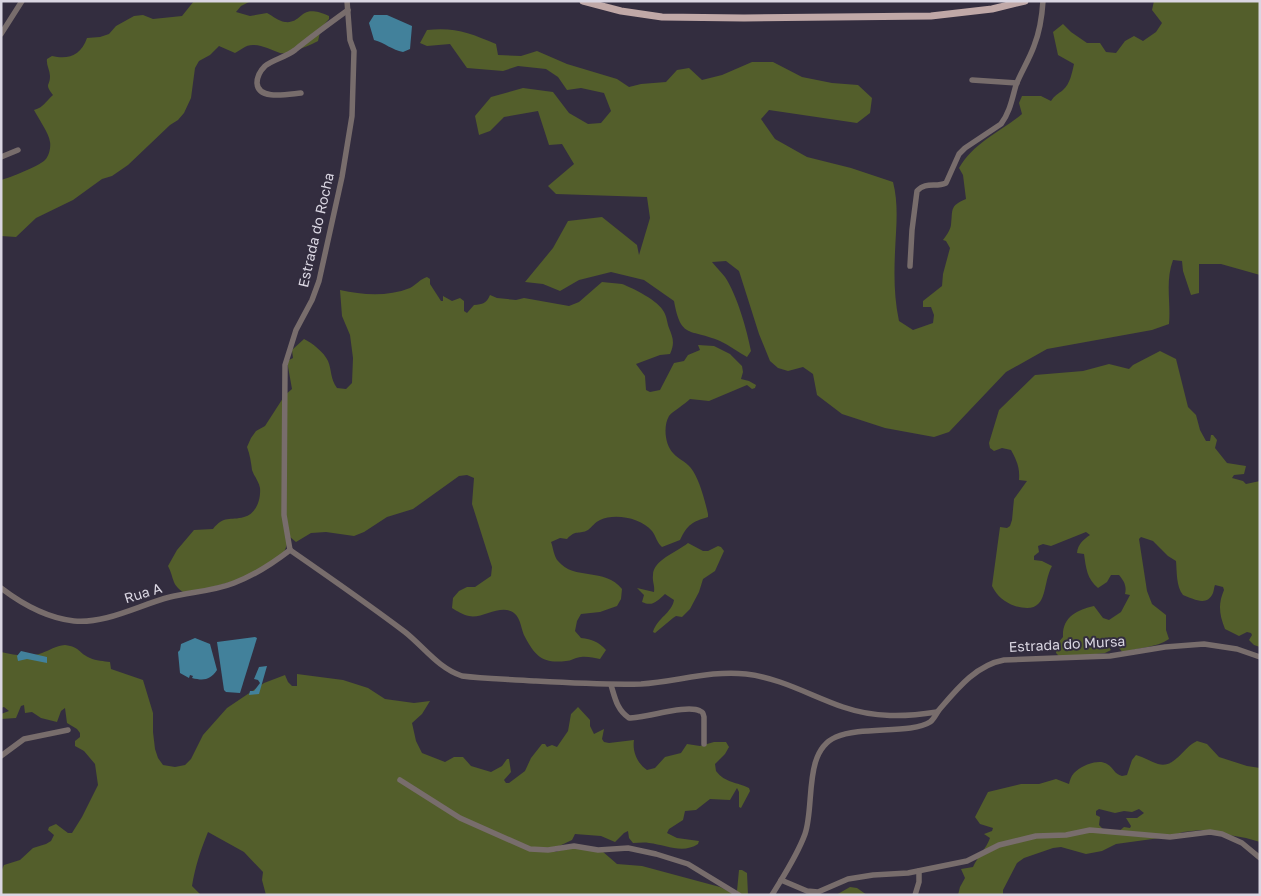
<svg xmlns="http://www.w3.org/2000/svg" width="1261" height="896" viewBox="0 0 1261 896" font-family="'Golos Text',sans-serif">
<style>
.green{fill:#535e2b;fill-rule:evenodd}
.water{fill:#42819b}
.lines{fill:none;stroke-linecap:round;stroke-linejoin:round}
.minor{stroke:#786d6c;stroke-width:5.5}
.major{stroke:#c0a8a7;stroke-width:7}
.labels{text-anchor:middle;stroke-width:4;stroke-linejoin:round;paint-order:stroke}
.street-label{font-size:14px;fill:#dad6e2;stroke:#332d3f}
</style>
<rect width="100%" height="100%" fill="#332d3f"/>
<g class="green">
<path d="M194 1H251L241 6 236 12 250 16 267 13C273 16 278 21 285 22 304 24 298 2 329 16V19L321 28 318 41C311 45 287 55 280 53 271 50 263 45 253 45 245 45 241 50 235 53L219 46 210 55 199 61 195 68 191 98 184 113 178 120 170 125 128 165 112 176 102 179 73 200 36 218 16 237 1 236V180C9 178 39 166 45 160 49 156 51 147 50 142 49 133 38 118 34 110 44 107 45 102 53 95 44 83 50 87 50 76 50 70 46 65 47 59L52 56C69 60 81 55 87 38L100 37 109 34 116 26 134 16 143 15 153 19 182 16Z"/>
<path d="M1154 1H1260V275L1221 264H1199V293L1191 295 1183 271 1182 261 1173 260C1165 282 1171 302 1169 324L1152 330 1047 349 1006 372 949 432 934 437 885 428 842 414 817 395 813 374 803 367 788 371 778 368 770 361 759 334 739 271 726 261 712 262C716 267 721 272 725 277 737 295 747 330 751 351L747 357C738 352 729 345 720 341 690 328 681 340 674 301L644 280 611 272 579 280 560 291 543 284 525 282 553 248 568 221 602 217 637 245 639 255 650 218 647 197 556 194 548 186 574 164 562 144 549 145 538 111 504 117 490 131 479 135 475 116 491 97 523 88 553 92 569 113 588 124 601 123 611 111 604 93 581 88 567 90 558 77 546 69 518 66 503 71 467 68 450 44 427 46 420 43 427 30C455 27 470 33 496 44L498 55 521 56 537 51 567 64 617 79 629 87 641 84 666 82 677 70 689 68 702 80 722 75 752 62H773L802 77 832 83 858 85 872 98 870 113 857 123 769 110 761 119 775 139 807 157 851 168 893 182C899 205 896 228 895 252 894 275 894 298 899 321L913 330 933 323 934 315 931 307H923V301L942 286 943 274 950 248 946 241 943 240C946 236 950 231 951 225 953 210 949 206 966 199L963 175 959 168C974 142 999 133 1022 114L1019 103 1022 96H1041L1051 101C1055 95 1058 94 1063 90 1070 84 1072 73 1074 64L1058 55 1053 32 1063 24 1071 32 1087 43H1100L1106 52 1116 53 1125 41 1134 36 1143 41 1156 32 1162 23 1152 10Z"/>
<path d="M427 277 430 279V284L441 301H443V296L452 301 460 298 464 301V311L467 313 474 305C483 304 486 304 490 295L497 298 516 300 524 298 569 306 579 302 602 282C608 283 616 283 622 284 633 288 659 301 664 312 667 317 667 323 669 328 673 338 675 343 670 354L660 355 636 364 645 376 646 390 650 392 660 390 674 363 684 361 688 355 700 350 698 345 714 346 730 354 742 366 743 372 741 379 749 381 756 385 755 388 752 389 747 385 709 401 690 399C685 404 672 412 669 416 663 426 665 445 673 453 679 460 688 462 693 471 700 482 705 501 708 514V517C692 522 688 524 680 540L662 547C657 543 656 536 652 531 641 518 615 513 600 520 595 522 592 527 588 530 579 535 576 529 567 539L560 538 551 542C553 547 554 557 558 561 574 581 605 567 622 589L621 599 617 606 600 612 581 614 577 621 575 631 581 638C592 639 599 642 606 650L600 659C594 658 587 656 581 657 576 657 571 661 566 661 543 664 535 656 525 637 521 630 521 618 514 613 501 603 483 619 469 616 463 615 457 611 452 608L453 598 459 591 467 587H475L491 576 492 567 472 504 474 478 467 475 459 476 413 509 387 517 364 532 354 536 326 532 311 533 296 542 290 537C286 544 286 552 280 558 264 576 210 587 186 594 171 585 175 580 168 566L177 550 194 530 213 529C224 515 230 521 244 517 256 514 261 500 260 488 259 482 254 476 252 470 251 462 250 455 247 447L251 438 256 431 265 426 285 395 292 389 287 361 293 358 292 350 304 339C312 343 324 352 328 361 332 371 330 378 337 388L346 389 352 383 353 358 350 335 342 316 340 290C363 295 387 297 410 288 416 285 420 279 427 277Z"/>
<path d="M1160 351 1176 359 1188 407 1196 415 1200 430 1206 441H1210L1211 435H1213L1217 440 1215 448 1227 463 1246 466 1244 474 1234 475 1232 478 1243 481 1246 484 1260 481V647L1254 645 1249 640 1252 635 1251 633 1247 632 1239 636 1225 629C1219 614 1218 604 1224 590L1223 587 1215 585C1214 587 1214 590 1213 593 1207 607 1194 599 1183 595 1176 586 1177 572 1176 561L1168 556 1153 541 1141 537 1139 539 1147 591 1152 604 1166 615V630L1169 639C1156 648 1138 647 1123 653L1116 644 1106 643 1111 650 1105 653 1061 658 1056 653 1057 644 1063 637C1062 617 1077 610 1094 606L1103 618 1109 620 1121 612 1130 595 1125 594C1127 586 1124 581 1119 575H1111L1107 582 1098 588C1087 579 1086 568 1084 554L1077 553C1078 544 1083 540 1090 535L1086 532 1051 546 1043 544 1038 546 1039 552 1034 556V560L1042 561 1052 566C1041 586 1050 616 1015 606 1004 602 997 596 992 586L1000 527 1007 528 1010 526 1012 520 1014 499 1027 481 1019 480C1020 468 1017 461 1011 450L1002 448 994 451 990 448 989 443 999 410 1035 375 1083 371 1109 364 1129 369 1133 365Z"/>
<path d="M688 543 703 551H708L718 546 721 547 724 551 715 571 703 579 699 592 690 609 682 617 676 616 673 618 655 633 653 632C657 618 672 613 674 600L665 594C657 601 653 607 642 602L644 595 637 588 654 592C655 586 652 581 653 575 653 560 677 552 688 543Z"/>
<path d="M65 645C81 647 78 653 90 658 96 661 104 661 110 662L111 669 143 680 153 713V732L155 749 158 758 163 765 175 767 185 765 191 759 203 735 227 708 264 683 285 675 288 682 292 686H297V674L343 680 368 688 385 699 414 703 430 701 422 714 412 723 416 741 422 753 445 762 454 757H463L471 766 491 772 502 766 507 759H509L511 772 504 780 506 783H509L525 771 531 758 542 744H545L547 747 552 745 557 747 568 731 571 714 578 707 590 720V726L594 734 604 729 602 739 604 742 609 743 634 740C632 752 638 764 647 770L655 768 665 757 681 753 687 744 700 746 714 742H726L729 747 725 754 715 764 716 771C725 783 737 782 749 788L750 791 741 808 739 807V792L737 788 730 800 710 799 696 810 685 811 683 820 669 829 667 833 677 838 699 841 698 844C683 854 666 845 649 843 644 842 638 843 633 843L629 838 628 831 624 833 615 842 601 836 575 834 572 840 557 847 555 852 573 847 602 851 617 864 642 866 720 887 732 893 737 891 739 870H742L747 873 748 895H266L262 880 263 872 244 852 208 832C201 849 195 867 192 886L201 895H1V872L4 865 20 860 33 848 46 844 51 841 54 835 48 830 49 827 56 824 68 833H72L82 817 98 785 95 764 84 751 75 746V741L80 737V733L77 729 67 723 65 708 61 711 57 722 41 718 32 712 25 713 24 705 21 706 16 718 1 719V714L9 711 4 707 1 708V652C13 655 30 658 42 653 50 650 55 646 65 645Z"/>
<path d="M1197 741 1207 744 1219 757 1247 766 1260 768V842L1246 838 1201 830 1183 832 1167 837 1116 844 1102 851 1086 854 1061 847 1053 848 1024 858 1017 863 1003 890V895H958L960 887 965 878 961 869 973 867C978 856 986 849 990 838L984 834 992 831 993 828 980 824 975 817 988 792 1021 784H1039L1056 779 1069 784C1070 780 1071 776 1074 773 1081 766 1098 758 1107 764 1114 768 1114 774 1122 776L1127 775 1132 760 1136 755C1144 757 1151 762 1158 764 1175 769 1183 747 1197 741ZM1099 809 1115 813 1124 811 1132 812 1139 809 1144 813 1137 818H1126L1131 826 1130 828 1124 827 1117 833 1104 830 1099 825 1100 817 1096 815V811Z"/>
<polygon points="850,887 857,888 867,895 836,895"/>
</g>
<g class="water">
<path d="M374 15H387L412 26 410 49 403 52C392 50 385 43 374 40L369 23Z"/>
<polygon points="255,637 257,638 240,693 226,692 224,690 217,642"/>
<path d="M195 638 210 644 217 670C210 680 204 681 192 678L193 676 190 675 189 678 180 673 178 652 180 650 181 644Z"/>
<polygon points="21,651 47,657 47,663 27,659 18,661 17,656"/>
<polygon points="267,666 259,694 249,695 250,691 254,691 260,683 258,680 254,679 259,667"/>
</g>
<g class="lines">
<g class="minor">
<polyline points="1,34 22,1"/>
<polyline points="972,80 1017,83"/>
<path d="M301 93C289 94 258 101 257 83 257 77 260 71 265 66 272 60 286 57 295 50 312 36 330 23 348 10"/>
<polyline points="1,157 18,150"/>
<path d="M910 266 912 230 917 191C926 181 936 188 946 183L959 154 965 148 1001 124C1010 112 1012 99 1016 85 1021 72 1029 60 1034 46 1040 31 1042 17 1043 1"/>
<path d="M290 550C329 577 368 604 405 632 424 647 438 668 462 676 486 679 510 679 534 681 570 683 605 685 641 684 676 682 710 670 746 674 781 678 811 696 843 707 875 718 905 717 937 712"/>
<polyline points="290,550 284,515 285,365 296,330 312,300 319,281 342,177 352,116 354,51 350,40 347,1"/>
<path d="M1 588C22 604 47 618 74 621 106 624 139 605 170 597 191 592 214 591 234 583 255 575 272 564 290 550"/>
<path d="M611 685C615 698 617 710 629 718 646 718 687 704 700 711 703 712 703 713 704 717V744"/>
<polyline points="1,756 24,739 68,730"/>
<polyline points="400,780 460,818 530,849 548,850 574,846 598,850 628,848 656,854 688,864 739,895"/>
<polyline points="781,880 807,891 818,892 848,879 873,875 908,873 967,861 999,845 1036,836 1066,835 1090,830 1170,837 1210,832 1222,834 1242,843 1260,858"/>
<path d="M772 895C784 875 797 856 805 834 815 805 803 751 836 737 861 726 912 734 930 722 934 719 936 714 939 710 957 689 976 665 1004 660L1110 656 1165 647 1204 644 1237 649 1260 657"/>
<polyline points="915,895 919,882 919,871"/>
</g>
<polyline class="major" points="583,1 621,11 662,17 744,18 931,16 992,9 1025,1"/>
</g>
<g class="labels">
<g class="street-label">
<text transform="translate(316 230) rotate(-77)" y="5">Estrada do Rocha</text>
<text transform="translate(143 593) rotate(-17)" y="5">Rua A</text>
<text transform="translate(1067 644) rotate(-3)" y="5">Estrada do Mursa</text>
</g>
</g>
<rect width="1261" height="896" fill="none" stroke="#dad6e2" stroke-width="5"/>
</svg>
